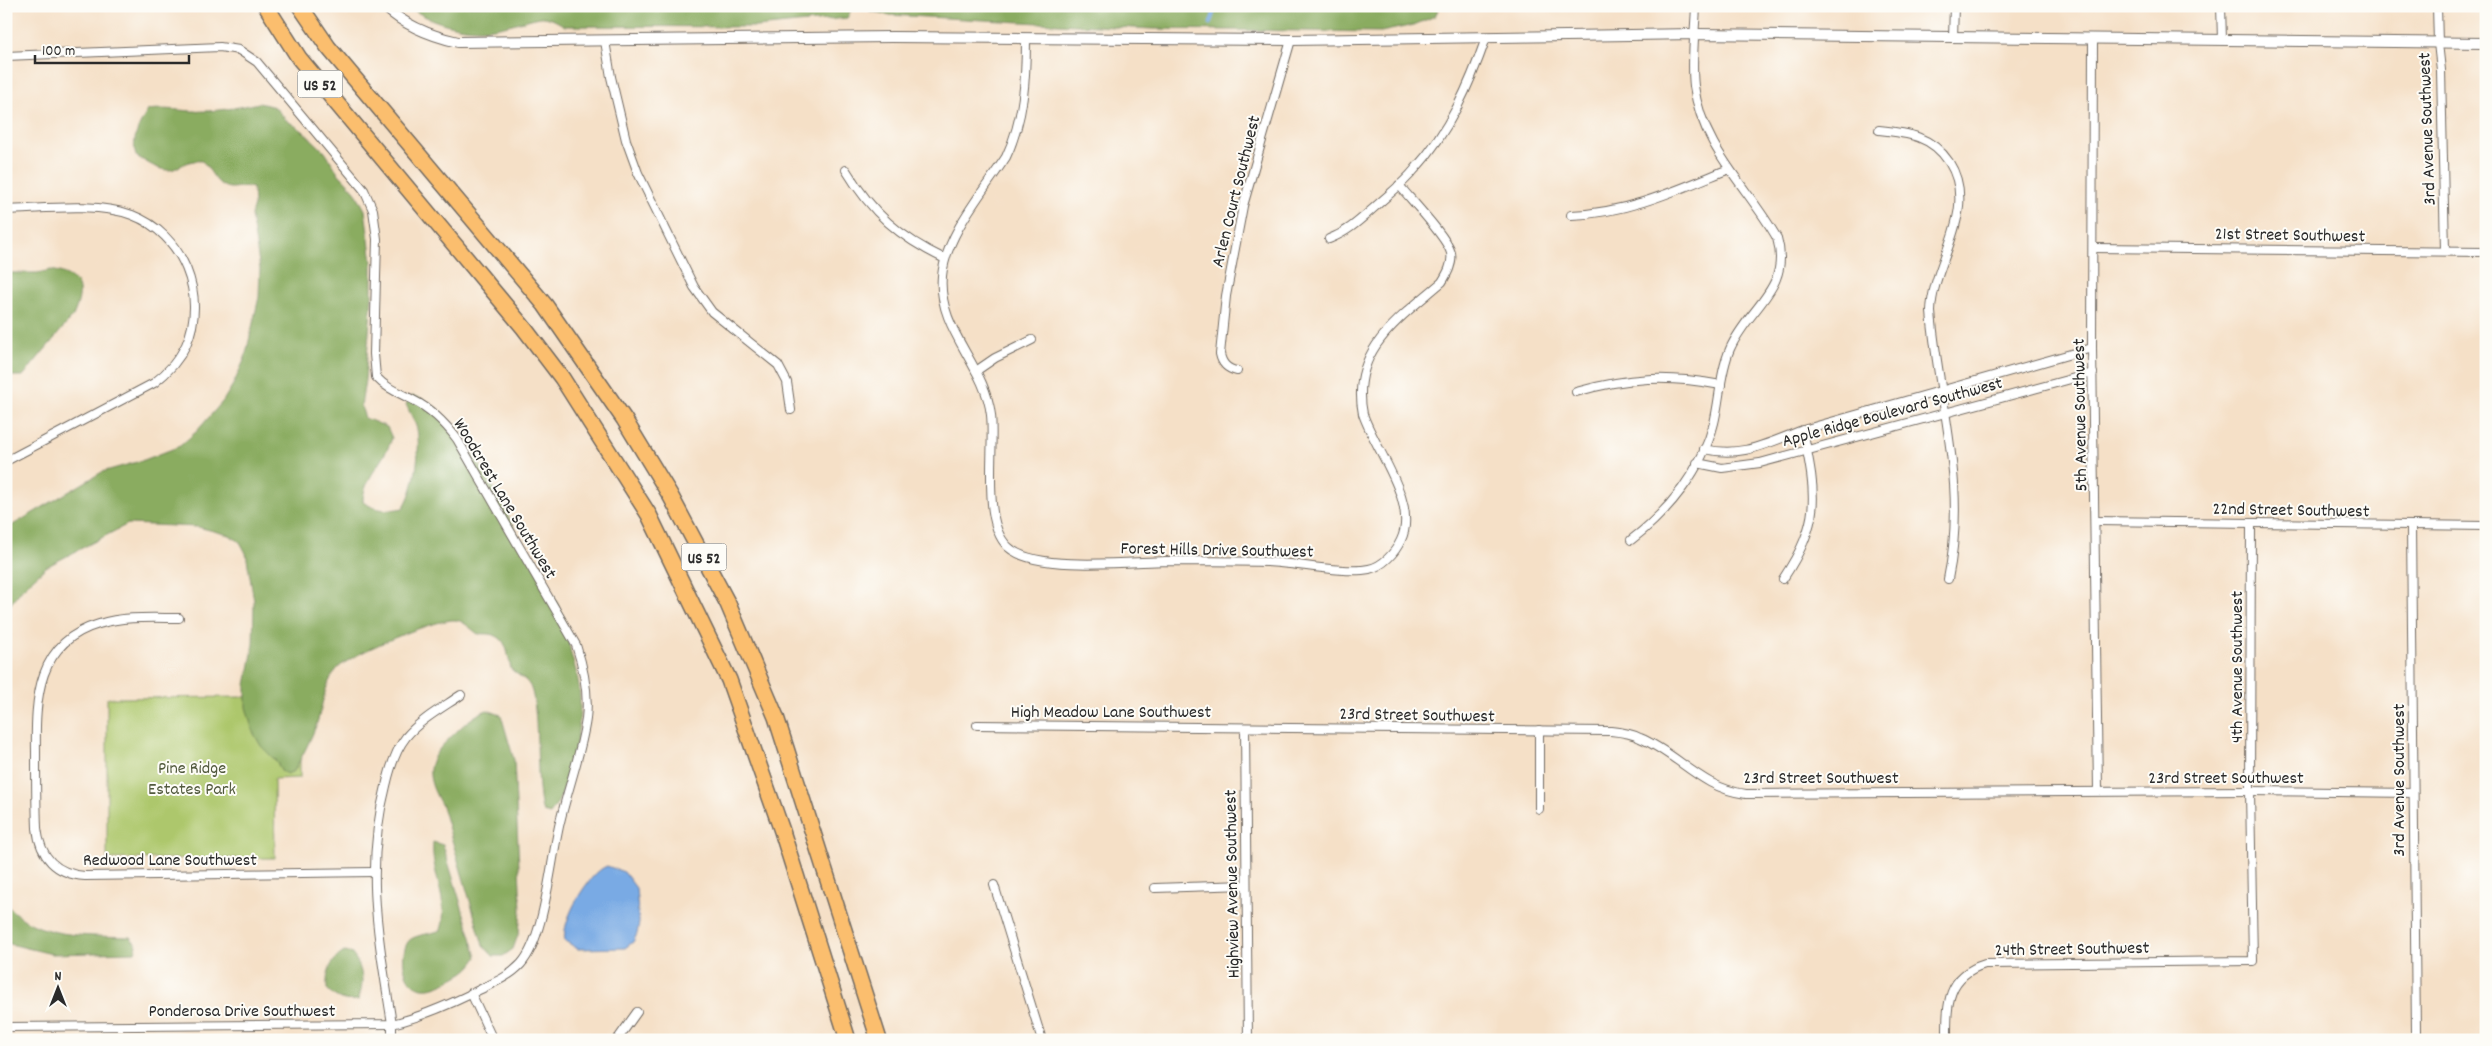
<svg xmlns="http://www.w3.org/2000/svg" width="2492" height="1046" viewBox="0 0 2492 1046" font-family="Dekko,sans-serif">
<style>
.green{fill:#adc76c;stroke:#6c794c}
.forest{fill:#8aac60;stroke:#5a6c46}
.water{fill:#79aae4;stroke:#526a88}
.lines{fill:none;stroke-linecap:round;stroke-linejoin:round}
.stream{stroke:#79aae4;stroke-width:3}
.minor-casing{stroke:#726a62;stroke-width:10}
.tertiary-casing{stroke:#726a62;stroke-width:12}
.motorway-casing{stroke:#726a62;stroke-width:18}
.minor{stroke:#fff;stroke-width:8}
.tertiary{stroke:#fff;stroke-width:10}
.motorway{stroke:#fbbe6e;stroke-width:15}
.labels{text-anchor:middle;stroke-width:4;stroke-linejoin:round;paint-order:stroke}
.shield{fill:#fdfcf7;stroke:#6a6a68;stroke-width:1}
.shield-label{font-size:16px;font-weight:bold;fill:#2b2b2b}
.street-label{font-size:18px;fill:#2b2b2b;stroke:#fdfcf7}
.park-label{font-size:18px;fill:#525a3e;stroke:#fdfcf7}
</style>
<rect width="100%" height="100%" fill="#fdfcf7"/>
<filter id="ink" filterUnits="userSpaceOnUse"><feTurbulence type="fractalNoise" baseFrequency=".02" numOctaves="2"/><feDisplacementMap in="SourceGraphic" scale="10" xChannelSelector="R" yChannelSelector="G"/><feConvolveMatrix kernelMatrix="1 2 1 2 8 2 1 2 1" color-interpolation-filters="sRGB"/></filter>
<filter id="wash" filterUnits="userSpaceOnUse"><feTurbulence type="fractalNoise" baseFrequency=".0096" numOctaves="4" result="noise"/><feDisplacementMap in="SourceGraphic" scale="20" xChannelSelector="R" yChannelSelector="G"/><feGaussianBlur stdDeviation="1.12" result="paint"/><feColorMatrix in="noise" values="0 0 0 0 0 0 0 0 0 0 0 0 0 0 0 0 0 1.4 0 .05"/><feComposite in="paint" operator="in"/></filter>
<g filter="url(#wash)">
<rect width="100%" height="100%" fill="#f5e0c7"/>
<polygon class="green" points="342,654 300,705 300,778 274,779 275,858 107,859 107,698 249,697"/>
<g class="forest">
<path d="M408 6H853L847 18 757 27 565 26C558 22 549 16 540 17 520 21 501 29 480 29 456 29 427 21 408 6Z"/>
<polygon points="867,6 1440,6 1435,16 1414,25 1381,32 1153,29 889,15 870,11"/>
<path d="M259 103 275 107 286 120 303 131 325 152 339 174 355 191 365 210 372 262V297L365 380 361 406 365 418 387 427 392 438C385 461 363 478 363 502 376 511 388 511 403 508 415 492 421 449 417 429 415 421 409 412 406 404L412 396C457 400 513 529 535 567 543 581 553 594 560 609 566 623 568 639 571 654 574 664 578 676 579 687 584 719 571 789 550 814L543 812C534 788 541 697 528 683 524 678 516 674 511 669 506 645 506 632 478 634 472 630 464 621 456 620 436 618 350 654 337 669 323 685 323 707 316 726 310 741 302 757 294 771L287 774 281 771 277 762 261 746 253 732 246 707V685L253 648 254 601 246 553 240 542 229 535 198 527 128 524 46 567 22 589 6 610V529L102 472 144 460 180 446 197 431 223 401 234 383 245 358 259 297 260 269 251 215 254 205 253 188C244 185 238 188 230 188 216 187 211 169 202 161 190 160 186 163 176 168 164 175 147 162 136 156 131 138 139 126 148 110 163 108 176 110 192 111 215 112 236 108 259 103Z"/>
<path d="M51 270C81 276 85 289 73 316L23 376H7L6 273H37Z"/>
<path d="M487 710 501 715 514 760 521 910 519 932 513 949 503 956H493L483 945 442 806C423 773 426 760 453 735 463 725 474 715 487 710Z"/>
<path d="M433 842 443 845 477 957C469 971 461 974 448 981 399 1009 397 947 411 939 419 934 432 934 441 930 450 902 430 871 433 842Z"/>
<path d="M6 904C37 940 86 935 130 937L137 945 135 952 52 954 6 943Z"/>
<path d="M344 952 351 953C363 967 365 983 358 1000 345 1002 336 999 327 989 326 973 330 961 344 952Z"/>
</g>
<path class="water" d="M607 866 624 872 636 888 639 923 637 934 633 942 625 948 578 949 565 941C560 922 589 872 607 866Z"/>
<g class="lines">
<polyline class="stream" points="1210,24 1216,6"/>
</g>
</g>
<g filter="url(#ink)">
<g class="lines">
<g class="minor-casing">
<g id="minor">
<polyline points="2221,6 2222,40"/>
<polyline points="2437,6 2438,43 2441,70 2445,251"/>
<path d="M1026 38C1026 79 1024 119 1006 157 984 191 946 234 942 276 937 330 985 364 991 415 995 451 980 529 1012 550 1042 571 1127 562 1165 561 1199 561 1233 561 1267 562 1296 563 1345 574 1369 569 1383 566 1395 553 1401 540 1419 503 1375 450 1363 414 1350 350 1399 319 1442 282 1447 274 1453 264 1451 253 1447 237 1411 200 1399 185"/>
<polyline points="1953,38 1954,6"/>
<polyline points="2093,39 2092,348 2098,791"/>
<polyline points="605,41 611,77 626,140 638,173 694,287 712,312 778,365 787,382 791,410"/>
<path d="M6 56 220 47 239 50 257 62 364 190 373 210 377 239 374 354 376 377C387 389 400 393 413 400 431 409 445 423 457 439L576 645C584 669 589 693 586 719 581 754 568 788 560 822 551 858 545 938 521 964 508 978 490 984 473 993 446 1006 421 1017 392 1024L6 1027"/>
<path d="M1879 130C1908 133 1932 136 1949 162 1980 211 1932 262 1931 312 1939 405 1968 484 1948 579"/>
<path d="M846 170C872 213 899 237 945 259"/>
<path d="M6 210C44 209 96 202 132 215 183 234 208 296 186 345 179 360 167 373 154 383L6 461"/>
<path d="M1571 215C1628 213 1677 190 1729 169"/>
<path d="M1329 239C1348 232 1361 219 1376 206 1389 194 1404 183 1415 169 1449 132 1470 84 1486 38"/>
<polyline points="2093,248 2486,252"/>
<polyline points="976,371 995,358 1032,340"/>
<path d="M1237 371C1227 369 1222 364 1220 354L1226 296 1243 206 1291 40"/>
<path d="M1576 392C1628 377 1667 375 1721 385"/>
<path d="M1704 449C1743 458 1767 443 1803 430L2092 348"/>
<polyline points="1697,463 1722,468 1760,463 2093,373"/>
<polyline points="2095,521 2486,526"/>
<polyline points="2411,526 2416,1034"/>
<path d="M1631 540C1669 511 1702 470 1714 423 1720 399 1720 372 1730 349 1748 307 1792 289 1777 238 1748 187 1702 148 1694 86 1691 60 1695 32 1696 6"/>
<path d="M1783 579C1822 520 1816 495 1803 430"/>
<path d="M179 618C152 618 125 616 99 624 37 642 35 698 36 752 36 777 36 803 37 828 40 857 56 874 85 876L374 872"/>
<path d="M977 725 1610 731C1620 732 1631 733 1640 738 1679 754 1700 788 1746 794L2250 791 2413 793"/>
<polyline points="1245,728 1248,1040"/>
<polyline points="1539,730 1539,809"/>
<polyline points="994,885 1042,1040"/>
<polyline points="1155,888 1246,885"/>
<polyline points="471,993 493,1040"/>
<path d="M392 1040V1024C379 940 364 870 386 786 390 768 395 751 406 737 420 720 442 708 461 695"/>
<polyline points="617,1040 637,1012"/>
<path d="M1947 1040C1947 1005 1946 976 1985 964L2253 961 2250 791 2251 523"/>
</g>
</g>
<g class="tertiary-casing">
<path id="tertiary" d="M384 6C405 26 431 36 458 42L892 37 1291 40 1695 34 2486 43"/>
</g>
<g class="motorway-casing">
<g id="motorway">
<polyline points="266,6 299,58 524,328 562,378 649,515 729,680 782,831 848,1040"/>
<polyline points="300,6 328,47 545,305 624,419 670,495 728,604 776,717 879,1040"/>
</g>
</g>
<use href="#minor" class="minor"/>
<use href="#tertiary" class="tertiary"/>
<use href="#motorway" class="motorway"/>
</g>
</g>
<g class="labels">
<g class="shield">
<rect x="297.5" y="70.5" width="45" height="27" rx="4"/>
<rect x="681.5" y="543.5" width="45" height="27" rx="4"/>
</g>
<g class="shield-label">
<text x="320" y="90">US 52</text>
<text x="704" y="563">US 52</text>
</g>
<g class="street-label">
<text transform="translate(2426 129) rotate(-92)" y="6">3rd Avenue Southwest</text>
<text transform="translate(1235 191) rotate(-76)" y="6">Arlen Court Southwest</text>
<text transform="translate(2290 234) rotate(1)" y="6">21st Street Southwest</text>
<text transform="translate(1892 411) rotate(-15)" y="6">Apple Ridge Boulevard Southwest</text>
<text transform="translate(2079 415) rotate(-91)" y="6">5th Avenue Southwest</text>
<text transform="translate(506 498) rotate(59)" y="6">Woodcrest Lane Southwest</text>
<text transform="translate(2291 509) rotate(1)" y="6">22nd Street Southwest</text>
<text transform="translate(1217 549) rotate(1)" y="6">Forest Hills Drive Southwest</text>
<text transform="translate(2236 667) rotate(-90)" y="6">4th Avenue Southwest</text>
<text x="1111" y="717">High Meadow Lane Southwest</text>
<text transform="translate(1417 714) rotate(1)" y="6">23rd Street Southwest</text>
<text x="1821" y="783">23rd Street Southwest</text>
<text x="2226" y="783">23rd Street Southwest</text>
<text transform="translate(2398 780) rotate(-90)" y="6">3rd Avenue Southwest</text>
<text x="170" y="865">Redwood Lane Southwest</text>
<text transform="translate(1231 884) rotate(-91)" y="6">Highview Avenue Southwest</text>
<text transform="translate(2072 948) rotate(-1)" y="6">24th Street Southwest</text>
<text x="242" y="1016">Ponderosa Drive Southwest</text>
</g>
<g class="park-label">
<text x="192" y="773">Pine Ridge<tspan x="192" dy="21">Estates Park</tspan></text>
</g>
</g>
<rect width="2492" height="1046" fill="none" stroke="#fdfcf7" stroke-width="25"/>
<g transform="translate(58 988)" stroke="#fdfcf7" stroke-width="4" paint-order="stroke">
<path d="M0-4L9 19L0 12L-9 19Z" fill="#2b2b2b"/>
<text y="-8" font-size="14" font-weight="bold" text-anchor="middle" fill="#2b2b2b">N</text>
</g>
<path d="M35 55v8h154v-8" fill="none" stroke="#2b2b2b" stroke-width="2.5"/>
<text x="42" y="55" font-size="15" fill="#2b2b2b" stroke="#fdfcf7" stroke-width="4" paint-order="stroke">100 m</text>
</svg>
